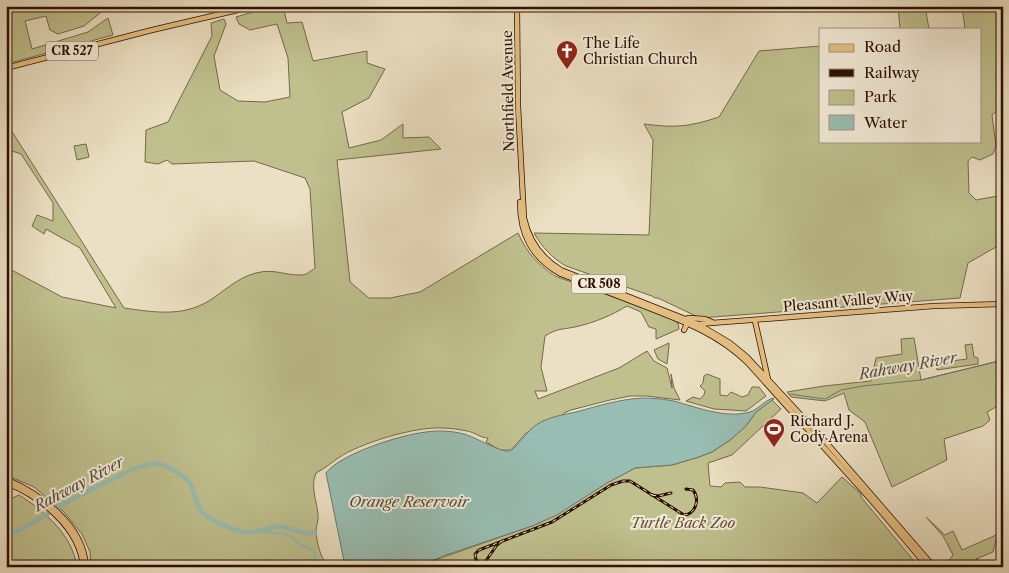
<svg xmlns="http://www.w3.org/2000/svg" width="1009" height="573" viewBox="0 0 1009 573" font-family="'Libre Caslon Text',serif">
<style>
.green{fill:#bfc08e;stroke:#766847}
.water{fill:#98bdb2;stroke:#6d776b}
.lines{fill:none;stroke-linecap:round;stroke-linejoin:round}
.stream{stroke:#6d776b;stroke-width:1}
.canal{stroke:#98bdb2;stroke-width:2.5}
.river{stroke:#98bdb2;stroke-width:4.5}
.major-casing{stroke:#2c0f00;stroke-width:6}
.major{stroke:#e6c082;stroke-width:4.5}
.rail-casing{stroke:#2c0f00;stroke-width:3}
.rail{stroke:#f2ebd8;stroke-width:1;stroke-dasharray:4;stroke-linecap:butt}
.labels{text-anchor:middle;stroke-width:4;stroke-linejoin:round;paint-order:stroke}
.shield{fill:#f2ebd8;stroke:#675141;stroke-width:1}
.shield-label{font-size:12px;font-weight:bold;fill:#2c0f00}
.poi-label{font-size:14px;fill:#2c0f00;stroke:#f2ebd8;text-anchor:start}
.street-label{font-size:14px;fill:#2c0f00;stroke:#f2ebd8}
.park-label{font-size:14px;font-style:italic;fill:#5f4d32;stroke:#f2ebd8}
.water-label{font-size:15px;font-style:italic;fill:#524c3e;stroke:#f2ebd8}
</style>
<rect width="100%" height="100%" fill="#ebe0c3"/>
<filter id="stains"><feTurbulence type="fractalNoise" baseFrequency=".004" numOctaves="4"/><feColorMatrix values="0 0 0 0 .2 0 0 0 0 .09 0 0 0 0 .02 0 0 0 .5 -.17"/></filter>
<radialGradient id="worn" r=".72"><stop offset=".6" stop-color="#630" stop-opacity="0"/><stop offset="1" stop-color="#630" stop-opacity=".3"/></radialGradient>
<g class="green">
<polygon points="6,6 93,6 100,13 84,26 58,34 50,30 46,16 25,21 32,49 88,32 108,18 113,35 6,64"/>
<path d="M273 6H283L287 23 302 22 313 61 367 51V63L385 69 369 98 342 112 349 148 381 140 403 124V138L429 137 441 149 337 160 350 282 369 298H390L420 292 518 233C528 254 536 263 555 276L669 317 678 323 679 329 656 339V329L649 327 641 312 627 306C612 315 596 322 579 326 564 330 559 327 545 336L541 367 547 391H535L538 399 619 368 647 351 654 361 667 368 672 388 671 374 674 388 680 400 647 396H630L610 400 571 410 564 413 563 415 542 422 525 434 511 450H500L486 442 488 438C481 438 474 432 467 431 458 429 449 428 440 428 414 427 360 443 338 458 331 463 324 469 316 473 310 487 317 501 318 515 319 521 316 525 316 531 317 543 320 558 329 567H91L90 552 82 534 63 511 34 487 6 475V267L62 297 116 308 80 248 46 229 44 234 32 226 37 215 53 221V203L21 154 9 150 6 155V134L11 130 124 308C152 312 181 317 207 302 224 292 236 278 256 273 275 268 285 276 302 275 306 275 311 271 315 268L310 189 305 178 254 161 172 164 167 160 158 164 145 162 146 130 168 122 212 36 211 23 224 19 226 24 214 56 220 90 238 101 265 102 290 97 288 58 277 24 250 30 239 24 236 17Z"/>
<polygon points="898,6 925,6 929,29 900,29"/>
<path d="M962 6H1003V106L992 115 996 146 993 154 980 160 972 157 968 161 969 193 976 200 1003 195V243L968 263 960 298 700 318 658 298H655L652 296 566 266C552 258 542 247 534 233L649 235 653 140 644 124C675 128 689 127 719 117L759 51 820 46V141H980V29H965Z"/>
<polygon points="86,144 89,157 77,160 74,146"/>
<polygon points="914,338 921,380 1003,360 1003,403 987,412 990,420 983,426 944,439 947,460 892,487 865,422 849,410 844,393 825,401 791,397 787,392 824,386 871,381 876,358 902,354 901,339"/>
<polygon points="669,343 669,346 667,364 658,359 654,350"/>
<polygon points="972,344 974,357 978,358 978,364 937,370 936,363 967,359 965,345"/>
<polygon points="707,374 720,379 720,395 727,396 731,392 742,397 748,395 752,387 759,387 766,396 746,411 714,409 686,401 693,397 700,399 704,395 705,391 700,386 703,383 704,376"/>
<polygon points="772,400 781,409 732,455 708,463 710,486 721,487 725,483 740,482 745,487 760,487 803,493 817,503 842,477 861,494 861,497 919,567 415,567 532,526 552,517 607,483 635,468 672,465 699,457 712,452 730,440 746,426 756,412"/>
<path d="M19 495C45 511 73 536 77 567H6V501Z"/>
<polygon points="926,517 945,535 953,531 962,550 1003,532 1003,538 996,541 993,552 976,559 990,567 944,567 953,555 943,536"/>
</g>
<path class="water" d="M643 398C653 398 663 399 674 401 696 407 726 419 750 412 757 410 764 401 773 398L774 399 756 412 746 426 730 440 712 452 699 457 672 465 635 468 607 483 557 515 532 526 443 556 421 566 342 567 345 566 326 473C342 453 400 435 426 432 439 430 452 431 464 434 475 437 502 453 509 451 516 449 527 431 536 425 548 417 562 415 576 412 598 406 620 399 643 398Z"/>
<g class="lines">
<polyline class="stream" points="789,394 825,399 841,390 863,386 921,380 1003,360"/>
<polyline class="canal" points="259,531 283,534 291,537 301,545 311,549 314,553 316,561 324,567"/>
<polyline class="river" points="6,534 19,531 69,501 133,469 156,463 166,466 186,478 191,485 197,503 202,512 208,517 229,528 243,532 252,532 279,526 304,533 315,533"/>
<g class="major-casing">
<g id="major">
<path d="M517 6 518 106 524 218C529 241 541 258 561 270L698 324 730 343 747 357 824 440 934 567"/>
<polyline points="6,68 152,30 255,6"/>
<path d="M520 202C520 235 532 258 561 274 592 286 623 298 654 310 690 324 718 335 747 362L873 502 928 567"/>
<polyline points="688,318 705,319 712,322"/>
<polyline points="755,321 768,379"/>
<polyline points="698,324 934,306 1003,304"/>
<polyline points="684,330 687,324 685,322"/>
<path d="M6 479C41 494 84 525 86 567"/>
<path d="M6 483C40 496 80 528 83 567"/>
</g>
</g>
<use href="#major" class="major"/>
<g class="rail-casing">
<g id="rail">
<polyline points="652,495 658,496 671,493"/>
<path d="M502 541 497 545 485 562 480 563 476 560 475 554 479 550 552 522 611 485 623 481H630L684 515C696 514 700 499 693 490L686 489"/>
</g>
</g>
<use href="#rail" class="rail"/>
</g>
<defs>
<g id="church-pin" transform="scale(1.125)"><path d="M0 17L-7.5 6A9.5 9.5 0 1 1 7.5 6Z" fill="#8f2418" stroke="#f2ebd8"/><path d="M-1.2-6h2.4v3.5h3.3v2.4h-3.3V6h-2.4V-.1h-3.3v-2.4h3.3Z" fill="#fff"/></g>
<g id="stadium-pin" transform="scale(1.125)"><path d="M0 17L-7.5 6A9.5 9.5 0 1 1 7.5 6Z" fill="#8f2418" stroke="#f2ebd8"/><path d="M0-5a6.5 5 0 1 0 0 10a6.5 5 0 1 0 0-10ZM-3.5-1.8h7v3.6h-7Z" fill="#fff"/></g>
</defs>
<g fill-rule="evenodd">
<use href="#church-pin" x="567" y="51"/>
<use href="#stadium-pin" x="774" y="429"/>
</g>
<g class="labels">
<g class="shield">
<rect x="46" y="41.5" width="52" height="19" rx="4"/>
<rect x="571.5" y="274.5" width="55" height="19" rx="4"/>
</g>
<g class="shield-label">
<text x="72" y="55">CR 527</text>
<text x="599" y="288">CR 508</text>
</g>
<g class="poi-label">
<text x="583" y="48">The Life<tspan x="583" dy="16">Christian Church</tspan></text>
<text x="790" y="426">Richard J.<tspan x="790" dy="16">Cody Arena</tspan></text>
</g>
<g class="street-label">
<text transform="translate(508 91) rotate(-91)" y="5">Northfield Avenue</text>
<text transform="translate(848 301) rotate(-5)" y="5">Pleasant Valley Way</text>
</g>
<g class="park-label">
<text x="683" y="528">Turtle Back Zoo</text>
</g>
<g class="water-label">
<text transform="translate(908 366) rotate(-10)" y="5">Rahway River</text>
<text transform="translate(79 484) rotate(-28)" y="5">Rahway River</text>
<text x="409" y="507">Orange Reservoir</text>
</g>
</g>
<rect width="1009" height="573" fill="none" stroke="#ebe0c3" stroke-width="25"/>
<rect x="8" y="8" width="994" height="558" fill="none" stroke="#2c0f00" stroke-width="2.5"/>
<rect x="12" y="12" width="984" height="548" fill="none" stroke="#2c0f00"/>
<rect x="819" y="28" width="162" height="115" fill="#f2ebd8" stroke="#a39382"/>
<rect x="829" y="44" width="25" height="8" fill="#e6c082" stroke="#a39382"/>
<text x="864" y="52" font-size="15" fill="#2c0f00">Road</text>
<rect x="829" y="69" width="25" height="8" fill="#2c0f00" stroke="#a39382"/>
<text x="864" y="78" font-size="15" fill="#2c0f00">Railway</text>
<rect x="829" y="90" width="25" height="15" fill="#bfc08e" stroke="#a39382"/>
<text x="864" y="102" font-size="15" fill="#2c0f00">Park</text>
<rect x="829" y="115" width="25" height="15" fill="#98bdb2" stroke="#a39382"/>
<text x="864" y="128" font-size="15" fill="#2c0f00">Water</text>
<rect width="100%" height="100%" filter="url(#stains)"/>
<rect width="100%" height="100%" fill="url(#worn)"/>
</svg>
